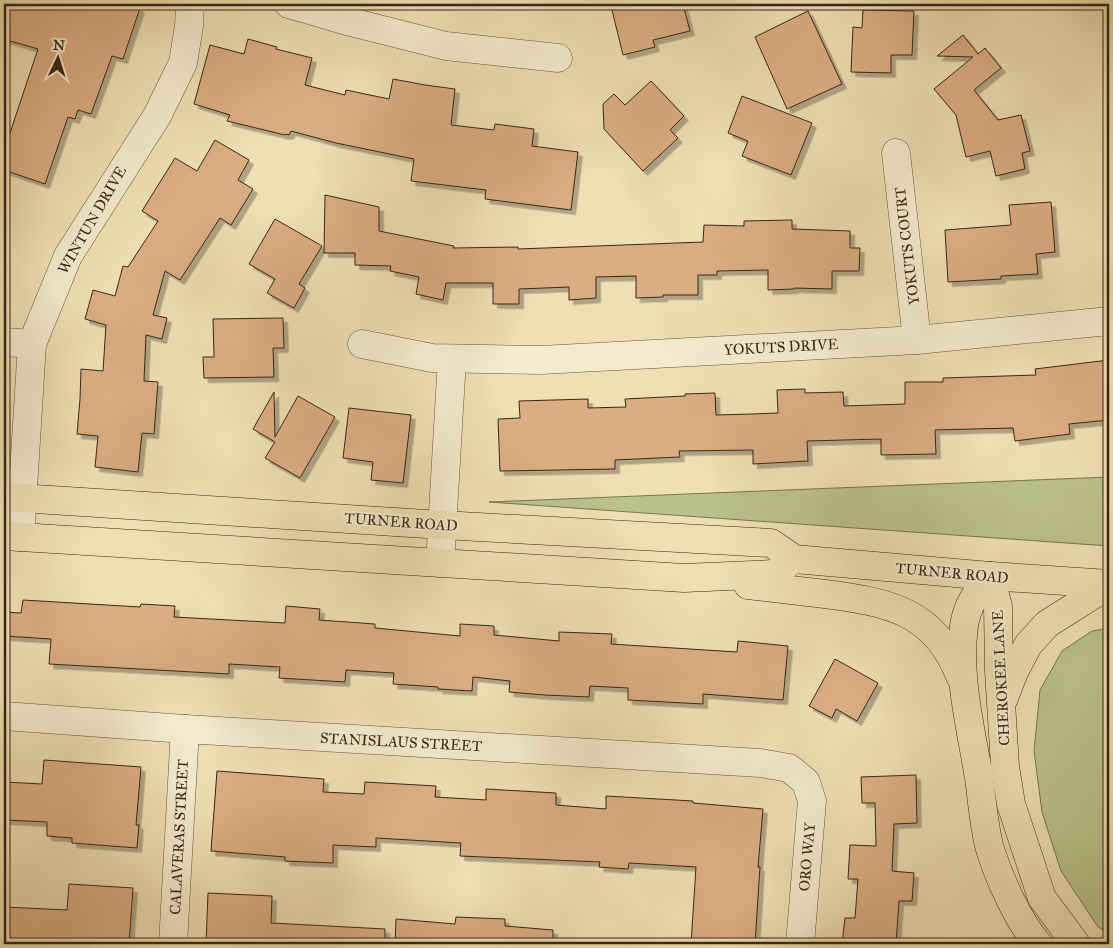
<svg xmlns="http://www.w3.org/2000/svg" width="1113" height="948" viewBox="0 0 1113 948" font-family="'IM FELL Great Primer',serif">
<style>
.green{fill:#bac28b;stroke:#797451}
.building{fill:#dbad82;stroke:#382617;filter:url(#shadow)}
.lines{fill:none;stroke-linecap:round;stroke-linejoin:round}
.minor-casing{stroke:#66543e;stroke-width:29}
.major-casing{stroke:#382617;stroke-width:29}
.minor{stroke:#f4ebce;stroke-width:28}
.major{stroke:#eee0b3;stroke-width:28}
.labels{text-anchor:middle;stroke-width:4;stroke-linejoin:round;paint-order:stroke}
.street-label{font-size:15px;fill:#382617;stroke:#f4ebce}
</style>
<defs>
<filter id="shadow"><feDropShadow dx="4.5" dy="4.5" stdDeviation="0" flood-color="#0004"/></filter>
</defs>
<rect width="100%" height="100%" fill="#eee0b3"/>
<filter id="stains"><feTurbulence type="fractalNoise" baseFrequency=".004" numOctaves="4"/><feColorMatrix values="0 0 0 0 .2 0 0 0 0 .09 0 0 0 0 .02 0 0 0 .5 -.17"/></filter>
<radialGradient id="worn" r=".72"><stop offset=".6" stop-color="#630" stop-opacity="0"/><stop offset="1" stop-color="#630" stop-opacity=".3"/></radialGradient>
<g class="green">
<polygon points="1109,477 1109,546 489,502"/>
<polygon points="1109,628 1109,933 1098,927 1061,871 1042,812 1034,751 1040,690 1062,651 1092,631"/>
</g>
<g class="building">
<polygon points="4,4 127,4 140,8 123,59 112,56 91,114 78,110 75,119 68,117 45,184 4,170 4,134 9,136 38,49 4,39"/>
<polygon points="639,4 683,4 690,31 653,40 655,47 623,55 612,10"/>
<polygon points="863,10 914,11 912,55 891,55 891,73 851,72 853,27 862,28"/>
<polygon points="808,11 842,84 787,109 755,37"/>
<polygon points="963,35 978,54 985,48 1001,68 974,90 998,120 1021,115 1030,151 1022,153 1025,169 996,176 990,151 966,157 956,115 934,89 973,57 937,56"/>
<polygon points="248,39 277,47 276,49 312,58 305,85 345,95 346,90 389,99 393,79 425,85 455,89 451,125 494,130 495,124 534,129 532,146 578,152 571,210 485,199 486,190 411,181 414,159 336,143 291,131 289,135 286,134 285,135 227,121 230,115 194,104 210,45 244,54"/>
<polygon points="651,81 684,116 670,130 678,138 643,171 604,129 603,104 614,94 625,105"/>
<polygon points="742,96 812,123 791,175 742,156 748,141 728,133"/>
<polygon points="215,140 249,160 238,180 253,189 231,225 220,218 180,280 165,271 153,315 167,318 162,339 146,335 144,381 158,382 154,434 142,433 138,472 95,467 98,436 77,434 80,399 81,369 103,371 106,325 85,319 93,290 115,296 123,266 128,267 158,221 142,211 175,158 197,171"/>
<polygon points="325,195 379,207 379,231 454,246 453,248 518,247 518,249 703,242 704,225 744,226 744,221 792,220 792,229 850,231 850,248 860,248 859,271 832,271 832,289 794,288 794,289 768,290 768,270 717,271 717,275 698,275 698,295 663,295 663,297 636,298 636,276 596,277 596,298 569,300 569,287 519,289 519,304 493,304 493,283 446,283 443,300 416,294 419,277 390,271 391,266 355,265 355,253 324,253"/>
<polygon points="1051,202 1055,252 1036,254 1038,274 1001,276 1001,279 948,282 945,230 1011,225 1009,205"/>
<polygon points="275,219 322,246 299,284 305,288 294,308 267,293 275,279 249,264"/>
<polygon points="283,318 284,348 273,348 274,377 204,378 203,357 214,357 213,319"/>
<polygon points="1109,360 1109,420 1069,424 1070,434 1015,441 1013,428 935,430 936,454 881,455 881,439 807,441 808,461 753,464 753,450 679,451 680,457 615,460 615,469 500,471 498,419 520,418 519,401 588,399 588,408 626,407 625,399 685,396 685,394 715,393 716,415 752,414 778,413 777,390 805,389 805,393 843,392 844,406 905,404 905,382 943,382 943,378 1036,375 1035,369"/>
<polygon points="274,392 275,437 298,396 335,417 300,478 265,458 275,442 253,429"/>
<polygon points="349,408 411,415 403,483 371,480 373,462 343,458"/>
<polygon points="23,600 140,607 141,604 175,606 174,617 285,623 286,606 320,609 319,620 375,624 375,628 460,636 460,624 494,626 494,635 559,641 559,632 612,634 611,644 737,652 738,641 788,646 783,700 703,694 703,704 628,700 628,688 590,686 589,697 545,695 509,692 510,681 473,677 472,691 438,689 438,687 393,684 394,673 346,670 345,682 279,678 280,667 229,664 229,674 49,664 51,639 4,636 4,612 21,613"/>
<polygon points="835,659 878,683 857,721 836,709 832,718 809,706"/>
<polygon points="44,760 141,767 136,825 139,825 137,848 72,843 72,838 47,836 47,822 4,820 4,782 42,784"/>
<polygon points="217,771 324,779 323,792 364,794 365,782 436,786 435,797 486,800 486,789 556,793 556,805 606,809 606,796 693,801 693,803 763,809 758,867 760,867 755,944 691,944 696,867 629,863 628,869 599,867 600,862 460,856 461,843 376,838 376,847 333,845 333,863 285,861 285,857 211,851"/>
<polygon points="916,775 917,823 894,824 892,871 914,873 912,901 899,901 896,944 842,944 845,918 855,918 858,879 848,879 850,845 876,846 875,803 862,803 861,777"/>
<polygon points="69,884 133,888 129,944 4,944 5,907 67,910"/>
<polygon points="208,893 272,896 271,923 385,929 385,944 206,944"/>
<polygon points="456,917 505,919 505,926 553,930 553,944 395,944 396,919 455,924"/>
</g>
<g class="lines">
<g class="minor-casing">
<g id="minor">
<polyline points="289,4 351,22 446,46 558,58"/>
<polyline points="896,153 917,340"/>
<polyline points="4,342 32,344"/>
<polyline points="362,344 432,358 541,360 917,340 1109,321"/>
<polyline points="20,537 32,344 68,256 157,116 183,63 189,26 190,4"/>
<polyline points="440,563 452,359"/>
<polyline points="4,716 185,729 760,763 789,768 806,782 812,801 800,944"/>
<polyline points="173,944 185,729"/>
</g>
</g>
<g class="major-casing">
<g id="major">
<polyline points="4,497 442,525 771,543 794,559 990,576 1109,584"/>
<polyline points="4,536 684,578 774,574 794,559"/>
<path d="M990 576C977 592 967 605 964 626 957 676 971 729 979 778 982 800 984 828 990 849 999 878 1018 921 1038 944"/>
<polyline points="990,576 998,606 999,671 1005,766 1011,804 1042,898 1076,944"/>
<path d="M748 585C773 588 799 591 825 594 888 602 935 611 960 676"/>
<polyline points="1004,698 1014,672 1028,645 1047,624 1109,585"/>
</g>
</g>
<use href="#minor" class="minor"/>
<use href="#major" class="major"/>
</g>
<g class="labels">
<g class="street-label">
<text transform="translate(92 220) rotate(-60)" y="5">WINTUN DRIVE</text>
<text transform="translate(907 246) rotate(-97)" y="5">YOKUTS COURT</text>
<text transform="translate(781 347) rotate(-3)" y="5">YOKUTS DRIVE</text>
<text transform="translate(401 522) rotate(4)" y="5">TURNER ROAD</text>
<text transform="translate(952 573) rotate(5)" y="5">TURNER ROAD</text>
<text transform="translate(1001 678) rotate(-93)" y="5">CHEROKEE LANE</text>
<text transform="translate(401 742) rotate(3)" y="5">STANISLAUS STREET</text>
<text transform="translate(179 837) rotate(-87)" y="5">CALAVERAS STREET</text>
<text transform="translate(807 857) rotate(-85)" y="5">ORO WAY</text>
</g>
</g>
<rect width="1113" height="948" fill="none" stroke="#eee0b3" stroke-width="20"/>
<rect x="5" y="5" width="1103" height="938" fill="none" stroke="#382617" stroke-width="2.5"/>
<rect x="10" y="10" width="1093" height="928" fill="none" stroke="#382617"/>
<g transform="translate(58 58) rotate(4)" stroke="#f4ebce" stroke-width="4" paint-order="stroke">
<path d="M0-4L9 19L0 12L-9 19Z" fill="#382617"/>
<text y="-8" font-size="14" font-weight="bold" text-anchor="middle" fill="#382617">N</text>
</g>
<rect width="100%" height="100%" filter="url(#stains)"/>
<rect width="100%" height="100%" fill="url(#worn)"/>
</svg>
